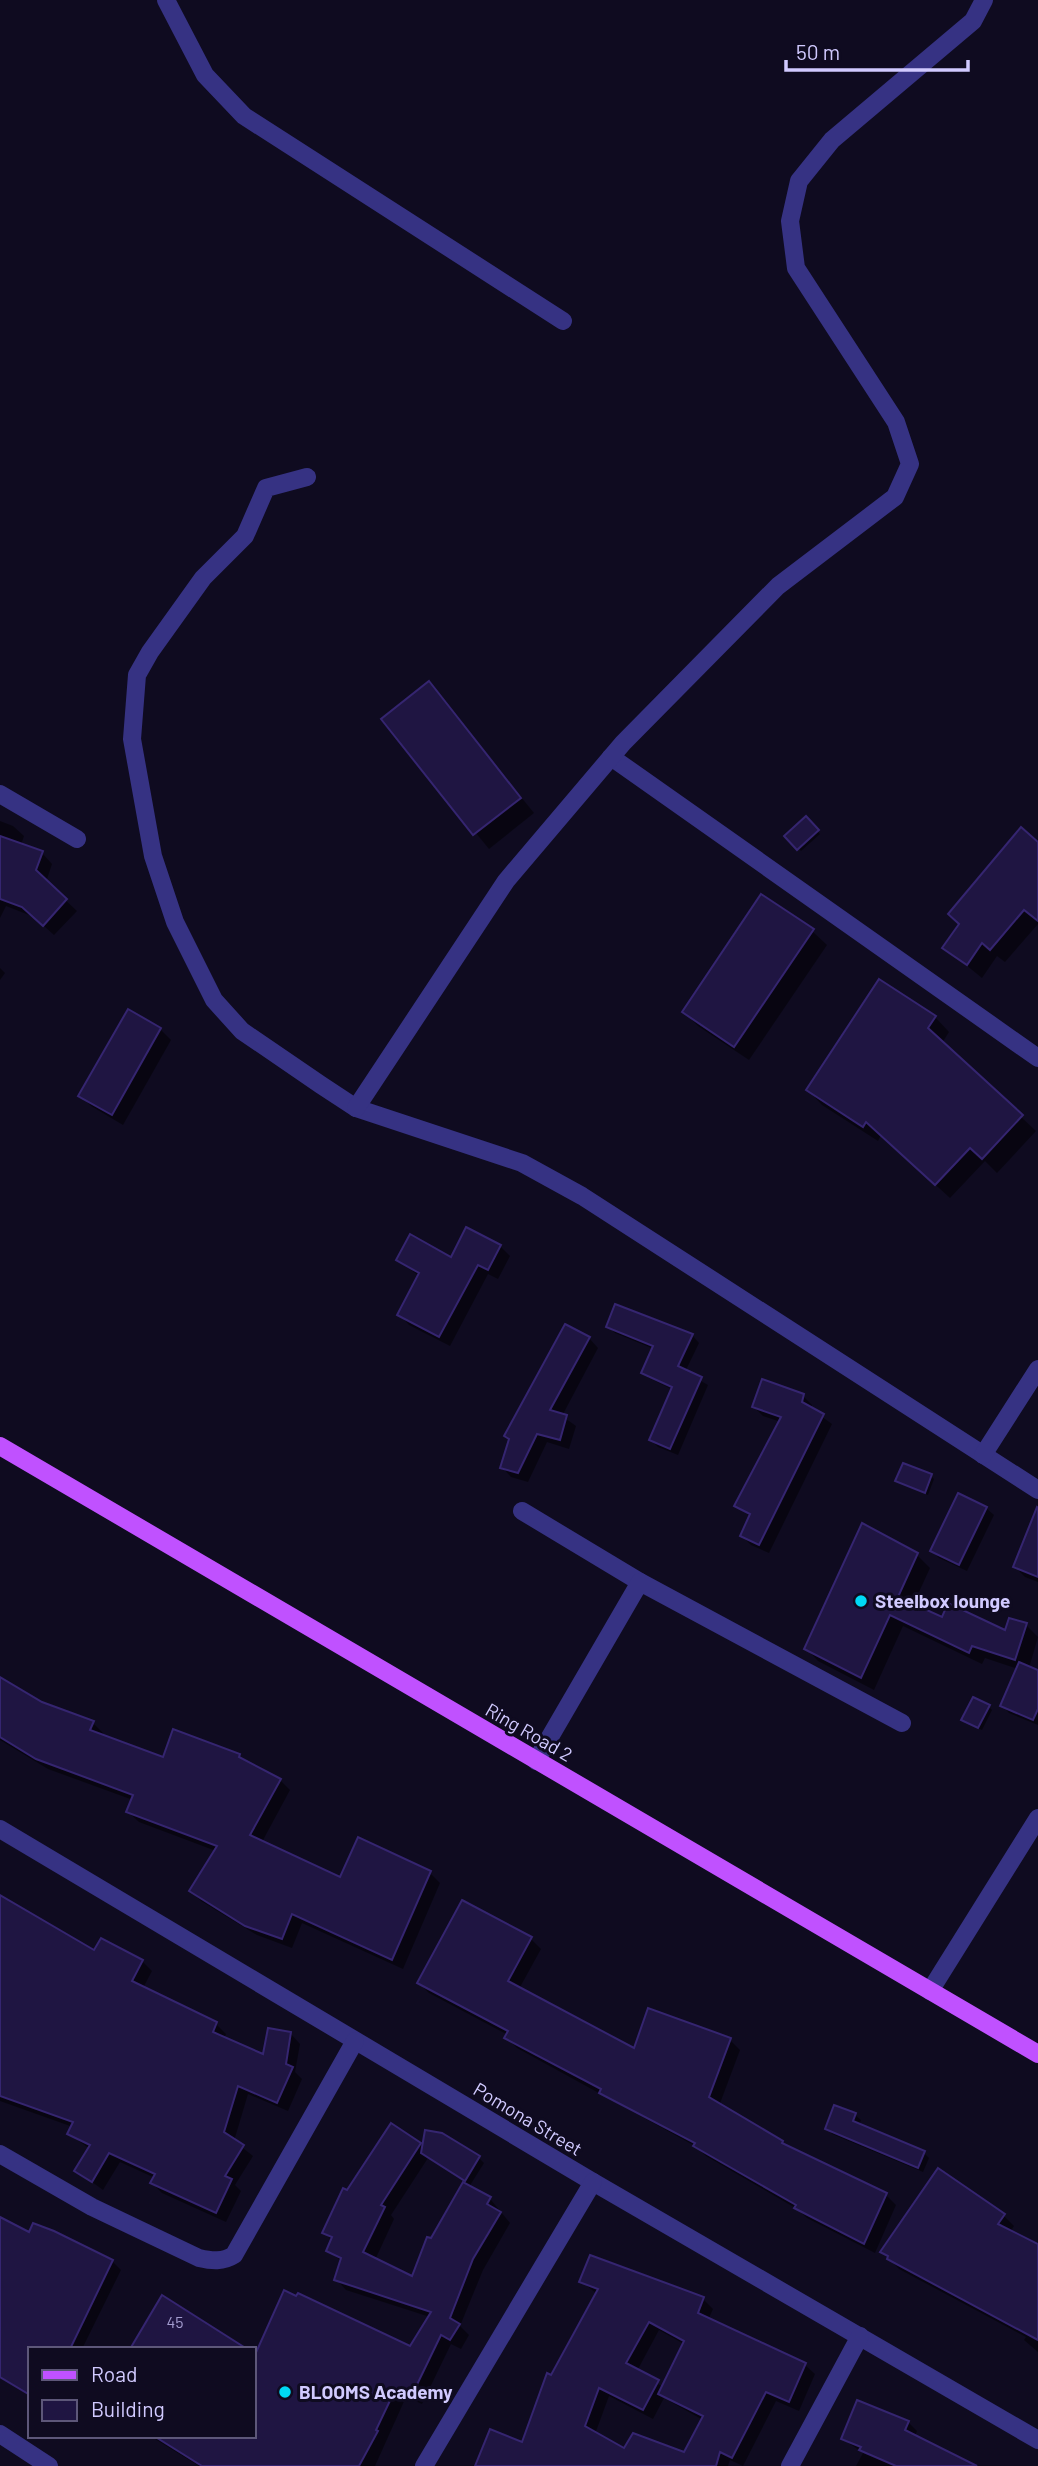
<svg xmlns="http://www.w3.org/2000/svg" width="1038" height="2466" viewBox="0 0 1038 2466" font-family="Barlow,sans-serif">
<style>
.shadow{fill:#0007;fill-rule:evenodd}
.building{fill:#1f1542;stroke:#352570;stroke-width:2;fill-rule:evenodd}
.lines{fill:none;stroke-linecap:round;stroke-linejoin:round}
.minor{stroke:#363283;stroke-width:18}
.major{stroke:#c051ff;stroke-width:18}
.poi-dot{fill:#00d9f5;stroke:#0f0b20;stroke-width:2.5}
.labels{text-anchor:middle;stroke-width:6;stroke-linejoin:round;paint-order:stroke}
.number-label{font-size:16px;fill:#a49dd0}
.poi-label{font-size:19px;font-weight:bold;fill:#d1caff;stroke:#0f0b20;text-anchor:start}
.street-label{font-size:19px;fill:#d1caff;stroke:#0f0b20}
</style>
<rect width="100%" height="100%" fill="#0f0b20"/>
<g class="shadow">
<polygon points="429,684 534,813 489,849 383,719"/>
<polygon points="806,819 820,834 801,851 787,836"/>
<polygon points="0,821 13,826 24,836 21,845 42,853 52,864 46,882 77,911 54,935 34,917 6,906 0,918"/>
<polygon points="1038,844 1038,924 1005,962 997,956 982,978 944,947"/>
<polygon points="812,931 827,945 749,1060 698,1026 684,1012"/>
<polygon points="0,968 5,973 0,980"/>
<polygon points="128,1011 160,1029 171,1040 123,1125 91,1106 80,1095"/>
<polygon points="935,1017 949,1032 942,1043 1036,1131 997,1173 985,1161 950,1198 881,1135 878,1141 822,1105 808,1090"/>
<polygon points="500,1246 510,1256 498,1279 488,1274 450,1346 409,1325 399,1314 419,1276 398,1260 452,1259"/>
<polygon points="608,1326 692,1335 699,1343 685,1372 708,1385 678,1455 658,1447 651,1440 673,1390 649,1378 679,1392 681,1389 649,1374 649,1378 643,1372 654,1349 615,1333"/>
<polygon points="589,1338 598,1348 562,1416 576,1426 569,1449 547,1442 528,1482 511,1477 502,1467"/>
<polygon points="803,1396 812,1405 811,1409 832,1424 769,1553 751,1545 742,1536 751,1517 736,1505 781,1422 763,1416 754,1407"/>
<polygon points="931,1476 934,1479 928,1495 897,1481"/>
<polygon points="958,1495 986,1508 994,1515 967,1571 939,1558 932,1551"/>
<polygon points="863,1525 917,1555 930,1568 913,1605 942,1619 1006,1633 1026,1625 1038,1637 1029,1668 1038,1672 1038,1725 1009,1713 1002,1705 1018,1669 985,1658 982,1664 903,1626 874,1690 818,1661 806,1648"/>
<polygon points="1038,1532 1038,1582 1025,1577 1015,1567"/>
<polygon points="0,1679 41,1704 93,1723 103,1733 102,1736 164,1759 239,1756 247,1763 280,1780 290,1790 262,1842 341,1879 430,1873 440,1883 403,1969 302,1923 292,1948 257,1935 201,1901 191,1891 216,1851 139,1822 128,1812 133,1800 48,1769 0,1740"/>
<polygon points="989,1707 992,1710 982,1730 966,1722"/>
<polygon points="0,1898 95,1952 102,1940 142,1961 152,1971 143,1988 216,2024 226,2034 224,2039 264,2057 291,2034 300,2044 295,2072 302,2079 288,2111 248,2094 234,2141 253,2156 235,2185 241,2191 226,2222 162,2193 152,2183 155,2178 120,2162 103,2190 77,2171 90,2149 69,2134 73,2127 0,2101"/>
<polygon points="531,1939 541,1949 519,1989 635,2050 730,2040 740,2050 719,2106 788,2148 886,2195 896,2205 875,2253 807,2218 797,2209 706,2156 695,2146 517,2048 507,2038 508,2035 429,1993 419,1983"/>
<polygon points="855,2115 861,2120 859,2125 924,2153 929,2158 923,2172 832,2134 827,2128"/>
<path d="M391 2126 424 2147 442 2135 479 2158 484 2163 469 2187 490 2199 484 2212 491 2200 510 2223 483 2270 460 2326 469 2335 461 2349 451 2344 422 2404 406 2397 375 2466H199L150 2436H254V2355L411 2348 430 2317 346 2290 336 2279 342 2262 328 2250 332 2241 324 2232ZM428 2158 465 2182 413 2279 375 2260 394 2219 391 2215Z"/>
<polygon points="1004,2216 1014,2226 1010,2232 1038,2246 1038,2352 1024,2340 1026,2337 899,2269 883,2252"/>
<polygon points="0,2219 30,2234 112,2261 121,2270 82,2349 30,2349 0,2367"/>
<path d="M591 2257 703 2299 713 2309 708 2320 805 2365 815 2374 799 2411 776 2401 743 2466 730 2460 728 2466H481L523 2445 552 2377 597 2294 581 2281ZM659 2330 684 2344 663 2387 637 2371ZM609 2396 653 2419 664 2398 703 2420 685 2454 624 2451 595 2434Z"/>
<polygon points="908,2422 917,2431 915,2436 943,2448 967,2466 856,2466 863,2453 843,2439"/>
</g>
<g class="building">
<polygon points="429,681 521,798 473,835 381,719"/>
<polygon points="806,816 819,830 797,850 784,836"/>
<polygon points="1021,827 1038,842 1038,921 1024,910 990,950 982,943 967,965 942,948 959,924 948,914"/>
<polygon points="0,836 43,851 36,870 67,899 43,926 22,907 0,899"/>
<polygon points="761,894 814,929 734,1047 682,1012"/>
<polygon points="879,979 936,1016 928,1028 1023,1115 982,1159 970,1148 935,1185 866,1122 863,1127 806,1090"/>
<polygon points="128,1009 161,1028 112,1115 78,1096"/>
<polygon points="466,1227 501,1245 488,1270 478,1265 439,1337 397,1315 419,1273 396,1260 410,1234 451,1257"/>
<polygon points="615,1304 693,1334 678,1366 702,1377 670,1449 649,1440 672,1387 641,1373 653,1346 606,1327"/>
<polygon points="565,1324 590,1337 550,1410 567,1415 560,1440 537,1434 518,1473 500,1468 509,1439 504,1436"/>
<polygon points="762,1379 804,1394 802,1402 824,1414 759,1545 740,1536 750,1514 734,1506 781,1417 752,1407"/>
<polygon points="903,1463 932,1474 925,1493 895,1481"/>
<polygon points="958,1493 987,1507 959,1565 930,1551"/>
<polygon points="1037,1507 1038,1508 1038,1577 1013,1567"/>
<polygon points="862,1523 918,1553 898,1597 942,1617 948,1603 1005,1630 1009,1618 1027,1623 1015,1660 972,1646 969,1653 890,1615 861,1678 804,1649"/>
<polygon points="1019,1662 1038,1670 1038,1709 1033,1720 1000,1706"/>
<polygon points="0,1677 42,1702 94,1721 90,1730 163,1757 173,1729 240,1754 239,1757 281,1779 250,1835 340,1877 358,1837 431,1871 392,1960 292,1914 282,1939 245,1926 189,1891 217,1846 126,1812 133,1795 36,1759 0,1737"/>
<polygon points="973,1697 990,1705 978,1728 961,1720"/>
<polygon points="0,1895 94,1950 101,1938 143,1960 132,1981 217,2022 213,2032 263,2054 268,2028 291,2032 286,2064 293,2067 277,2103 238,2086 224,2132 244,2145 225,2176 232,2179 216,2213 150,2183 155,2174 109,2153 92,2182 74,2171 90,2145 67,2134 73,2122 0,2096"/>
<polygon points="462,1900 532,1937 508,1981 634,2048 648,2008 731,2038 709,2097 783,2141 782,2143 887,2193 864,2244 794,2208 796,2205 693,2146 695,2143 599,2093 601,2089 504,2038 508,2031 417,1983"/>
<polygon points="834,2105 856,2113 853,2121 925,2151 918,2168 825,2129"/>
<polygon points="391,2123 421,2143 381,2205 385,2207 363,2252 412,2276 427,2237 431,2238 463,2182 491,2197 487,2204 501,2212 473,2259 450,2318 460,2324 450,2340 441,2335 412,2395 396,2388 376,2430 378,2431 359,2466 202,2466 154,2436 254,2436 254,2357 284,2290 296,2296 298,2293 410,2346 431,2312 334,2280 341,2258 326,2251 332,2237 322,2233 343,2188 347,2190"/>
<polygon points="425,2130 442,2133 480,2156 465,2181 421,2153"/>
<polygon points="938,2168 1005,2214 998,2224 1038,2244 1038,2340 887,2259 888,2256 880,2252"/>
<polygon points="0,2217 29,2232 33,2223 54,2231 113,2260 70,2349 30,2349 30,2395 0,2377"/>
<path d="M590 2255 704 2297 698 2313 806 2363 789 2402 766 2392 732 2458 720 2452 716 2466H475L490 2429 522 2442 547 2373 551 2375 598 2289 579 2282ZM649 2322 684 2341 658 2394 703 2416 684 2452 633 2433 624 2448 585 2426 599 2388 643 2410 659 2380 626 2363Z"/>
<polygon points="162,2295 247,2349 130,2349"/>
<polygon points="857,2400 909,2421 905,2430 977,2466 896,2466 859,2450 861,2447 841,2439"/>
</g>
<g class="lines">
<g class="minor">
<polyline points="166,0 205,75 244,116 563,321"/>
<polyline points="307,477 266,488 245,536 203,578 150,652 137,675 132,739 153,856 175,922 214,1000 242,1031 321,1085 356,1108 522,1163 582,1196 1038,1490"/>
<polyline points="611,757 1038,1058"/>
<polyline points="0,794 77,839"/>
<polyline points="356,1108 506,881 623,743 778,586 895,497 910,464 896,422 796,268 790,221 799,181 832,140 973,21 984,0"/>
<polyline points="983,1455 1038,1369"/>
<polyline points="522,1511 640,1582"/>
<polyline points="536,1761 640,1582 902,1723"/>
<polyline points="0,1829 593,2182 1038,2440"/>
<polyline points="930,1991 1038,1818"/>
<path d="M0 2154 92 2207 199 2258C212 2261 223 2262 234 2255L355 2041"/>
<polyline points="0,2434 49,2466"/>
<polyline points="424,2466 593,2182"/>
<polyline points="790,2466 860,2336"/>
</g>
<polyline class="major" points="0,1446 1038,2054"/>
</g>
<g class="poi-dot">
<circle cx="861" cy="1601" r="7"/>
<circle cx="285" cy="2392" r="7"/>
</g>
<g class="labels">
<g class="number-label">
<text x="175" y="2328">45</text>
</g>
<g class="poi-label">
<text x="875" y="1608">Steelbox lounge</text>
<text x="299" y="2399">BLOOMS Academy</text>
</g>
<g class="street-label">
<text transform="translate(529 1732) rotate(30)" y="7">Ring Road 2</text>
<text transform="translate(528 2119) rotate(31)" y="7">Pomona Street</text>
</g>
</g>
<rect x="28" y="2347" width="228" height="91" fill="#0f0b20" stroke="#5d5779" stroke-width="2"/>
<rect x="42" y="2370" width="35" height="10" fill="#c051ff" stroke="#5d5779" stroke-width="2"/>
<text x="91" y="2382" font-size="21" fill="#d1caff">Road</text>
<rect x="42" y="2400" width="35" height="21" fill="#1f1542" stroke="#5d5779" stroke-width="2"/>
<text x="91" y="2417" font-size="21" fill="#d1caff">Building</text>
<path d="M786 60v10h182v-10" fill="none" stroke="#d1caff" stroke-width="3.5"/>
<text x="796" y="60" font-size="21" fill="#d1caff" stroke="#0f0b20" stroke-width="5" paint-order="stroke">50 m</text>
</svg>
